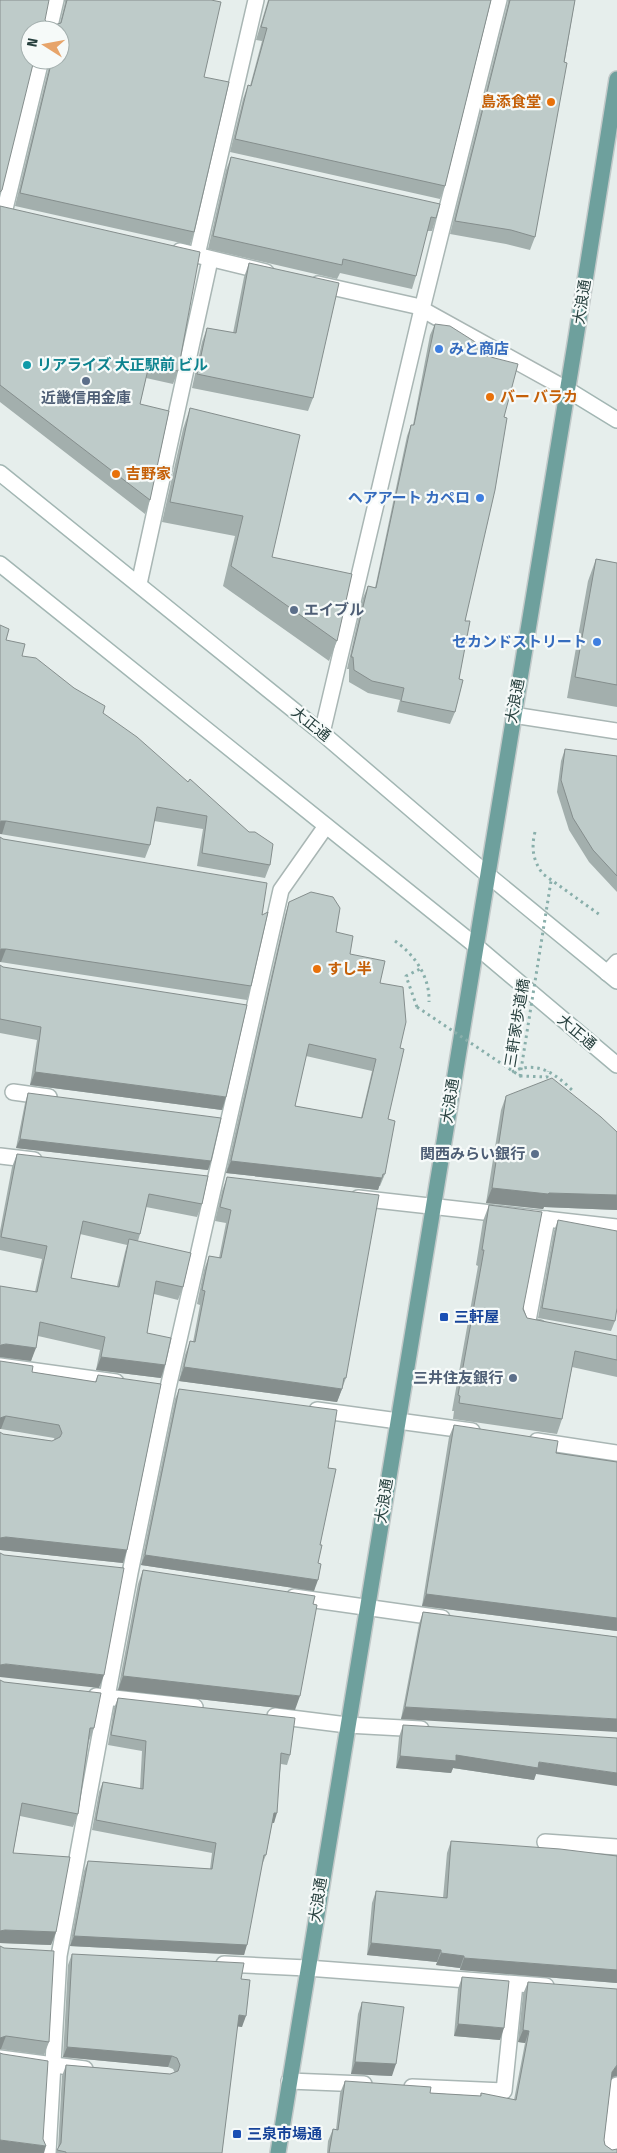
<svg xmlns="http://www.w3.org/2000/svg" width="617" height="2153" viewBox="0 0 617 2153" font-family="'Fira Sans Condensed','Noto Sans JP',sans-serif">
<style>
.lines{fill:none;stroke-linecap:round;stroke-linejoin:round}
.lane-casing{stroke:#a9b6b4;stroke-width:18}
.street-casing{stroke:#a9b6b4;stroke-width:18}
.secondary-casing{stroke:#a2b6b3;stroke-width:18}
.primary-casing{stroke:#c2c9c9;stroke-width:18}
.path{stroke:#89afab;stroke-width:3;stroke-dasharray:2.5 4;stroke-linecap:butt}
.lane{stroke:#fff;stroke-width:15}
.street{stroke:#fff;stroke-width:15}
.secondary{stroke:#fff;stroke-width:15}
.primary{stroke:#6ea09d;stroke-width:15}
.path-bridge{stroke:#89afab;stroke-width:3;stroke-dasharray:2.5 4;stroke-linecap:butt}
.wall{fill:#a3afad;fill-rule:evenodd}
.shaded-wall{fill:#858e8d}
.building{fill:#becbc9;stroke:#858e8d;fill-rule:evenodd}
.food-dot{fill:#e8710a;stroke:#f6faf9;stroke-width:2}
.shop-dot{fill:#3f7fe0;stroke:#f6faf9;stroke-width:2}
.culture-dot{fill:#0f9aa8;stroke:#f6faf9;stroke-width:2}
.service-dot{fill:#5c6f8a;stroke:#f6faf9;stroke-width:2}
.transit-dot{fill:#1a4fb4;stroke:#f6faf9;stroke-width:2}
.labels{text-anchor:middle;stroke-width:4.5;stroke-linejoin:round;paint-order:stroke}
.food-label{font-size:15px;font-weight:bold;fill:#c56008;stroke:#f6faf9;text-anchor:start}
.street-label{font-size:15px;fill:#263f3d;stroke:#f6faf9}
.shop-label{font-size:15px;font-weight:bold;fill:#366cbe;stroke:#f6faf9;text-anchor:end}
.culture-label{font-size:15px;font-weight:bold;fill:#0d838f;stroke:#f6faf9;text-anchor:start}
.service-label{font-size:15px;font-weight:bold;fill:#4e5e75;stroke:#f6faf9;text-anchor:end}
.transit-label{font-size:15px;font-weight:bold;fill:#164399;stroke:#f6faf9;text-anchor:start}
</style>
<rect width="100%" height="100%" fill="#e6eeec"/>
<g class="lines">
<g class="lane-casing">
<g id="lane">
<polyline points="139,584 210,260"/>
<polyline points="513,715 617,731"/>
<polyline points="607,973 617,962"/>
<polyline points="13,1092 49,1097"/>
<polyline points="539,1328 527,1326 547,1219"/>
<polyline points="96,1696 195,1707"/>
<polyline points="275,1716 347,1725 421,1729"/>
<polyline points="545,1842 617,1847"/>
<polyline points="0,2058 85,2069"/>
<polyline points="289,2081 364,2084"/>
<polyline points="412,2087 504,2091 515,1984"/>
</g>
</g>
<g class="street-casing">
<g id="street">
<polyline points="49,30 56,0"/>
<polyline points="4,213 41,60"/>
<polyline points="180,251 266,272"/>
<polyline points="197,255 256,0"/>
<polyline points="318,284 416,306 568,390"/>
<polyline points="322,733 422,309 499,0"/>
<polyline points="0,1156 34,1160"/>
<polyline points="358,1198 617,1227"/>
<polyline points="0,1366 116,1382"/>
<polyline points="317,1410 472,1431"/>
<polyline points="537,1441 617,1453"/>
<polyline points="294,1597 442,1618"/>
<polyline points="224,1964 307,1968 546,1986"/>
<polyline points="48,2153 59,1956 130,1573 168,1388 281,890 326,826"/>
<polyline points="609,2153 617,2085"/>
</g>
</g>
<g class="secondary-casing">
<g id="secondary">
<polyline points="568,390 617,420"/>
<polyline points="0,473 322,733 488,875 617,981"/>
<polyline points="0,564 476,946 617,1065"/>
</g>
</g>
<g class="primary-casing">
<polyline id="primary" points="278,2153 575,344 617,79"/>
</g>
<g class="path">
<path d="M535 832C531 848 533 861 543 874L600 915"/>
<path d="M395 941C415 955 430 977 429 1002"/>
<polyline points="417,1007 406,976 420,969"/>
<path d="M512 1072C536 1060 555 1073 572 1090"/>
<polyline points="520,1076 547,1077 548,1071"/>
</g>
<use href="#lane" class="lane"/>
<use href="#street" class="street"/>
<use href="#secondary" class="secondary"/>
<use href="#primary" class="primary"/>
<polyline class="path-bridge" points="417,1007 520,1076 551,881"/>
</g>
<g class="wall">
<polygon points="0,0 45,20 51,26 60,23 65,2 64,0 211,0 204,77 194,232 190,245 15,206 50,62 50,60 60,60 60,30 30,30 2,190 0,194"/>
<polygon points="268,0 491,0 445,186 440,199 230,152 243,99 248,85 250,86 262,41 256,40"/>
<polygon points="508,0 575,0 535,237 530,250 506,244 450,234 508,2"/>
<polygon points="231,157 436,218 432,231 427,231 416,276 412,289 340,273 337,279 208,249 226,170"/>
<polygon points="0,206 178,371 173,384 146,378 140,404 150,500 145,514 0,402"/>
<polygon points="249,263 313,398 308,411 192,388 202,342 207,328 233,333 244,277"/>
<polygon points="435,324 479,354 504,417 465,621 459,679 455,712 450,724 397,712 400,700 368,693 349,682 349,669 347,669 363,598 368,586 375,588 407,436 411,425 413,425 430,335"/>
<polygon points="190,408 272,557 337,641 329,661 223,586 235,536 162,522 183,429"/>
<polygon points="596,559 617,563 617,707 567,698 588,581"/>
<polygon points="0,625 6,640 22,656 103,713 270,865 265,878 197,866 203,829 154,821 150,845 145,858 0,834"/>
<polygon points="565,749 617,756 617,892 589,862 569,830 557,792 561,761"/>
<polygon points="0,837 251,986 247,1000 0,962"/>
<path d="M289 902 336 932 350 954 380 983 400 1048 388 1119 385 1174 380 1186H379L378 1190 226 1173 285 915ZM306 1056 372 1071 361 1118 295 1106Z"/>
<polygon points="0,965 222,1110 30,1085 37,1040 0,1033"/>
<polygon points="28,1093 211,1161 208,1170 16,1148 25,1103"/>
<polygon points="506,1096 617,1132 617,1210 544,1207 543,1209 486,1203 501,1110"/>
<path d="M17 1154 202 1204 197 1217 146 1207 140 1234 138 1241 183 1287 178 1300 154 1294 147 1333 165 1365 161 1378 96 1370 100 1350 38 1336 31 1361 0 1357 35 1292 42 1259 0 1250V1231L12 1167ZM80 1234 127 1245 125 1252 117 1286 71 1278Z"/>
<polygon points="227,1177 346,1378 337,1402 179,1381 185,1355 190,1341 193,1342 200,1305 197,1304 204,1270 209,1256 219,1258 226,1223 215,1221 222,1191"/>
<polygon points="489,1205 527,1318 617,1336 617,1377 572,1367 562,1419 557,1434 453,1419 454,1411 452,1411 478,1266 476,1265 483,1221"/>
<polygon points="558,1220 615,1321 611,1331 538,1318 554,1231"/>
<polygon points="0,1361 32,1372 95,1382 98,1375 123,1563 1,1550 3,1434 52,1441 55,1440 54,1438 1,1429"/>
<polygon points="179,1389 328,1468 318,1563 314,1591 141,1565 175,1399"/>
<polygon points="454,1425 556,1453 617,1462 617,1631 422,1606 449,1437"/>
<polygon points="143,1570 295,1710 118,1690 138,1584"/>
<polygon points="423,1612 617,1637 401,1719 419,1624"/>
<polygon points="4,1682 94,1728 89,1741 78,1814 73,1827 20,1816 13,1853 56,1932 51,1945 0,1943"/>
<polygon points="118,1698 290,1755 287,1765 281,1764 274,1823 272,1823 266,1855 262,1865 244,1955 70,1946 84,1871 88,1861 210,1869 212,1853 92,1830 99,1792 103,1782 140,1789 142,1751 108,1745 114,1708"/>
<polygon points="403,1725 536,1774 534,1780 453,1768 451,1773 396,1768 399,1737"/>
<polygon points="451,1841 617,1856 617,1983 460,1970 460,1968 436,1965 437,1962 367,1955 372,1903 376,1891 443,1898 447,1853"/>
<polygon points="0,1946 49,2042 44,2055 0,2049"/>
<polygon points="72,1954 241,1979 242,2027 237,2026 222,2153 56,2153 58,2149 62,2076 66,2065 170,2074 175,2073 173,2069 168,2067 63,2057 68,1965"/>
<polygon points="462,1977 500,2040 454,2036 458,1989"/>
<polygon points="528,1982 613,2077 611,2079 604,2140 605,2145 617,2153 327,2153 328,2141 333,2129 336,2130 340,2093 345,2081 430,2093 480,2096 481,2093 514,2100 525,2043 518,2042 523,1994"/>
<polygon points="362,2002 392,2076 351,2074 358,2014"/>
</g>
<g class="shaded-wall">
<polygon points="1,821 6,821 2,834 0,834 0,823"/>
<polygon points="1,949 6,949 1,962 0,962 0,951"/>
<polygon points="35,1072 226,1097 222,1110 30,1085"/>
<polygon points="20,1139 211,1161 208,1170 16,1148"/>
<polygon points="231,1161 382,1178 378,1190 226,1173"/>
<polygon points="492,1188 549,1193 617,1195 617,1210 544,1207 543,1209 486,1203"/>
<polygon points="6,1344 36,1348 31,1361 0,1357 0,1346 1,1345"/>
<polygon points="101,1357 165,1365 161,1378 96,1370"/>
<polygon points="184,1367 342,1389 337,1402 179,1381"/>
<polygon points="6,1416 1,1429 0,1429 0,1418"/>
<polygon points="6,1537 127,1550 123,1563 0,1550 0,1538"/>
<polygon points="145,1555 318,1580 314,1591 141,1565"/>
<polygon points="426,1594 617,1618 617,1631 422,1606"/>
<polygon points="6,1664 104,1675 99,1688 0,1677 0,1665"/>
<polygon points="123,1676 300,1696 295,1710 118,1690"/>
<polygon points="405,1707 617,1719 617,1732 401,1719"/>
<polygon points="456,1755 539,1762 617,1773 617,1786 536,1774 534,1780 453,1768 451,1773 396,1768 400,1756"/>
<polygon points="274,1813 277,1813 274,1823 271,1823"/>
<polygon points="5,1930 56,1932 51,1945 0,1943 0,1931"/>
<polygon points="74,1936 247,1945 244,1955 70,1946"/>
<polygon points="371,1943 441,1950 437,1962 367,1955"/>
<polygon points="441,1953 464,1956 460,1968 436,1965"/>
<polygon points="464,1958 617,1970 617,1983 460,1970"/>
<polygon points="239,2015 246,2016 242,2027 235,2026"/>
<polygon points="458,2024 504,2028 500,2040 454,2036"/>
<polygon points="523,2030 529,2031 525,2043 518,2042"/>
<polygon points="6,2036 1,2049 0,2049 0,2038"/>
<polygon points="67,2047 172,2056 168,2067 63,2057"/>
<polygon points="355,2062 396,2064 392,2076 351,2074"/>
<polygon points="617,2065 617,2076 613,2077 608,2084 612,2072"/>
<polygon points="0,2140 46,2146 44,2153 0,2153"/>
</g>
<g class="building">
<polygon points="0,0 49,0 45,20 51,26 61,23 67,0 211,0 221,2 204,77 229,82 194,232 20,193 52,60 60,60 60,30 30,30 30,60 34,60 2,190 0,192"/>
<polygon points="269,0 491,0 445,186 235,139 248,85 251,86 267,28 261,27"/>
<polygon points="510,0 575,0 564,62 567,63 535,237 511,230 455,221"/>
<polygon points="231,157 440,204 436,218 431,217 416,276 343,259 342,265 213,236"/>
<polygon points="0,206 200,252 178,371 149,365 140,404 169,411 150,500 0,385"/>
<polygon points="249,263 339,283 313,398 197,374 207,328 236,333"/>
<polygon points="435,324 450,326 480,345 479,354 518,364 504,417 507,418 495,490 465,621 470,621 459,679 463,680 455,712 401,701 404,688 372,681 354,670 353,657 351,657 368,586 376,588 411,425 414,425"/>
<polygon points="190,408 300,435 272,557 352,574 337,641 231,566 243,516 170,502"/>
<polygon points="596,559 617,563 617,685 575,677"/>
<polygon points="0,625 9,629 6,640 25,644 22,656 36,658 74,688 105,706 103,713 137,737 188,782 190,779 249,832 255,832 273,844 270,865 202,853 207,816 157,807 150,845 6,821 1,821 0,823"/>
<polygon points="565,749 617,756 617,876 593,850 573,818 561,780"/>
<polygon points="0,837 3,839 267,883 262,915 268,912 251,986 6,949 1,949 0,951"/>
<path d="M311 892 333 897 340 908 336 932 353 936 350 954 385 961 380 983 403 987 406 1022 400 1048 404 1049 388 1119 395 1121 385 1174H383L382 1178 231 1161 289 902ZM309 1044 376 1059 362 1118 295 1106Z"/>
<polygon points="0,965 3,967 247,1005 226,1097 35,1072 41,1027 0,1019"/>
<polygon points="552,1078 601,1117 617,1132 617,1195 549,1193 548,1194 492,1188 506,1096"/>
<polygon points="28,1093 221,1118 211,1161 20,1139"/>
<polygon points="17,1154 208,1176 202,1204 149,1194 140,1234 83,1221 71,1278 119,1287 129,1239 191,1253 183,1287 156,1281 147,1333 171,1338 165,1365 101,1357 105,1337 40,1322 36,1348 6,1344 1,1345 0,1346 0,1286 37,1292 47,1246 1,1237"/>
<polygon points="227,1177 379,1195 346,1378 344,1378 342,1389 184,1367 190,1341 195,1342 205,1291 202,1290 209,1256 221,1258 231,1210 220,1207"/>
<polygon points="489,1205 542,1212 523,1309 527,1318 617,1336 617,1360 575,1351 562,1419 459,1403 460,1396 458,1395 484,1250 482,1250"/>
<polygon points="558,1220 617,1231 617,1308 615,1321 542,1308"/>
<polygon points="0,1361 33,1366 32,1372 96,1382 98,1375 161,1384 127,1550 6,1537 0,1538 0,1432 3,1434 52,1441 60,1437 62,1433 59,1425 6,1416 0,1418"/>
<polygon points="179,1389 337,1410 328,1468 336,1469 320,1545 322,1545 318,1563 321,1564 318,1580 145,1555"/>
<polygon points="454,1425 558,1441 556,1453 617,1462 617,1618 426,1594"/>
<polygon points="0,1553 4,1555 124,1568 104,1675 6,1664 0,1665"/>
<polygon points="143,1570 315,1596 313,1604 317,1605 300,1696 123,1676"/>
<polygon points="423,1612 617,1637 617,1719 405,1707"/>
<polygon points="0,1680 4,1682 101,1693 94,1728 90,1728 78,1814 22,1803 13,1853 70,1857 56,1932 5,1930 0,1931"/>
<polygon points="118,1698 295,1718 290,1755 281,1753 277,1813 274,1813 266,1855 264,1855 247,1945 74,1936 88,1861 212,1869 216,1843 96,1820 103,1782 143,1789 146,1741 111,1735"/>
<polygon points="403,1725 617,1738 617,1773 539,1762 538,1768 456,1755 456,1761 400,1756"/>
<polygon points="451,1841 560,1849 617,1856 617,1970 464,1958 464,1956 441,1953 441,1950 371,1943 376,1891 447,1898"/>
<polygon points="0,1946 4,1948 54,1951 49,2042 6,2036 0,2038"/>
<polygon points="72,1954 244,1963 241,1979 250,1980 246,2016 239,2015 222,2153 66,2153 66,2152 57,2150 61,2143 66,2065 170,2074 178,2071 180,2065 177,2058 172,2056 67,2047"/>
<polygon points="462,1977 509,1981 504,2028 458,2024"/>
<polygon points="528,1982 617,1989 617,2065 612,2072 604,2140 605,2145 612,2150 617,2149 617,2153 329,2153 333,2129 338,2130 345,2081 431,2087 430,2093 481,2096 481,2093 516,2100 529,2031 523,2030"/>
<polygon points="362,2002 404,2007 396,2064 355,2062"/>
<polygon points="0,2053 3,2054 48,2061 43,2139 46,2146 0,2140"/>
</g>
<g class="food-dot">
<circle cx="551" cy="102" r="5"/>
<circle cx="490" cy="397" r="5"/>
<circle cx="116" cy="474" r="5"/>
<circle cx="317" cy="969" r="5"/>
</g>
<g class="shop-dot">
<circle cx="439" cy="349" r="5"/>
<circle cx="480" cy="498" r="5"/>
<circle cx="597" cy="642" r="5"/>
</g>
<circle class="culture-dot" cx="27" cy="365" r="5"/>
<g class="service-dot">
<circle cx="86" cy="381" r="5"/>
<circle cx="294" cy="610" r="5"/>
<circle cx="535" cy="1154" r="5"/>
<circle cx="513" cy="1378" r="5"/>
</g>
<g class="transit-dot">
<rect x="439" y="1312" width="10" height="10" rx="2.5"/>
<rect x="232" y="2129" width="10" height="10" rx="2.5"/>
</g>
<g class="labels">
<g class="food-label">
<text x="541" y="107" text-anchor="end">島添食堂</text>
<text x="500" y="402">バー バラカ</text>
<text x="126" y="479">吉野家</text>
<text x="327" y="974">すし半</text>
</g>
<g class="street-label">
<text transform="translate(582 302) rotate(-81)" y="5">大浪通</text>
<text transform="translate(515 701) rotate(-80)" y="5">大浪通</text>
<text transform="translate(311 724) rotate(39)" y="5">大正通</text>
<text transform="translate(517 1023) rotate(-81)" y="5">三軒家歩道橋</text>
<text transform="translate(577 1032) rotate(40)" y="5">大正通</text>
<text transform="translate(450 1101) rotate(-81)" y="5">大浪通</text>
<text transform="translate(384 1501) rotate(-81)" y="5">大浪通</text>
<text transform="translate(318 1900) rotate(-81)" y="5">大浪通</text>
</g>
<g class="shop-label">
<text x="449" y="354" text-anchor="start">みと商店</text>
<text x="470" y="503">ヘアアート カペロ</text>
<text x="587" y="647">セカンドストリート</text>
</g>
<g class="culture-label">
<text x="37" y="370">リアライズ 大正駅前 ビル</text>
</g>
<g class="service-label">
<text x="86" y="403" text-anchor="middle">近畿信用金庫</text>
<text x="304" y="615" text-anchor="start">エイブル</text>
<text x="525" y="1159">関西みらい銀行</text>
<text x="503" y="1383">三井住友銀行</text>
</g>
<g class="transit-label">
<text x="454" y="1322">三軒屋</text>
<text x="247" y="2139">三泉市場通</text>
</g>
</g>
<g transform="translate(45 45) rotate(281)"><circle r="24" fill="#f6faf9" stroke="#a3afae"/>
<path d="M0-4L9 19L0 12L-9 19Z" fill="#e7a46a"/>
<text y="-8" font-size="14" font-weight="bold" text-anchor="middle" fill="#263f3d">N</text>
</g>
</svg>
